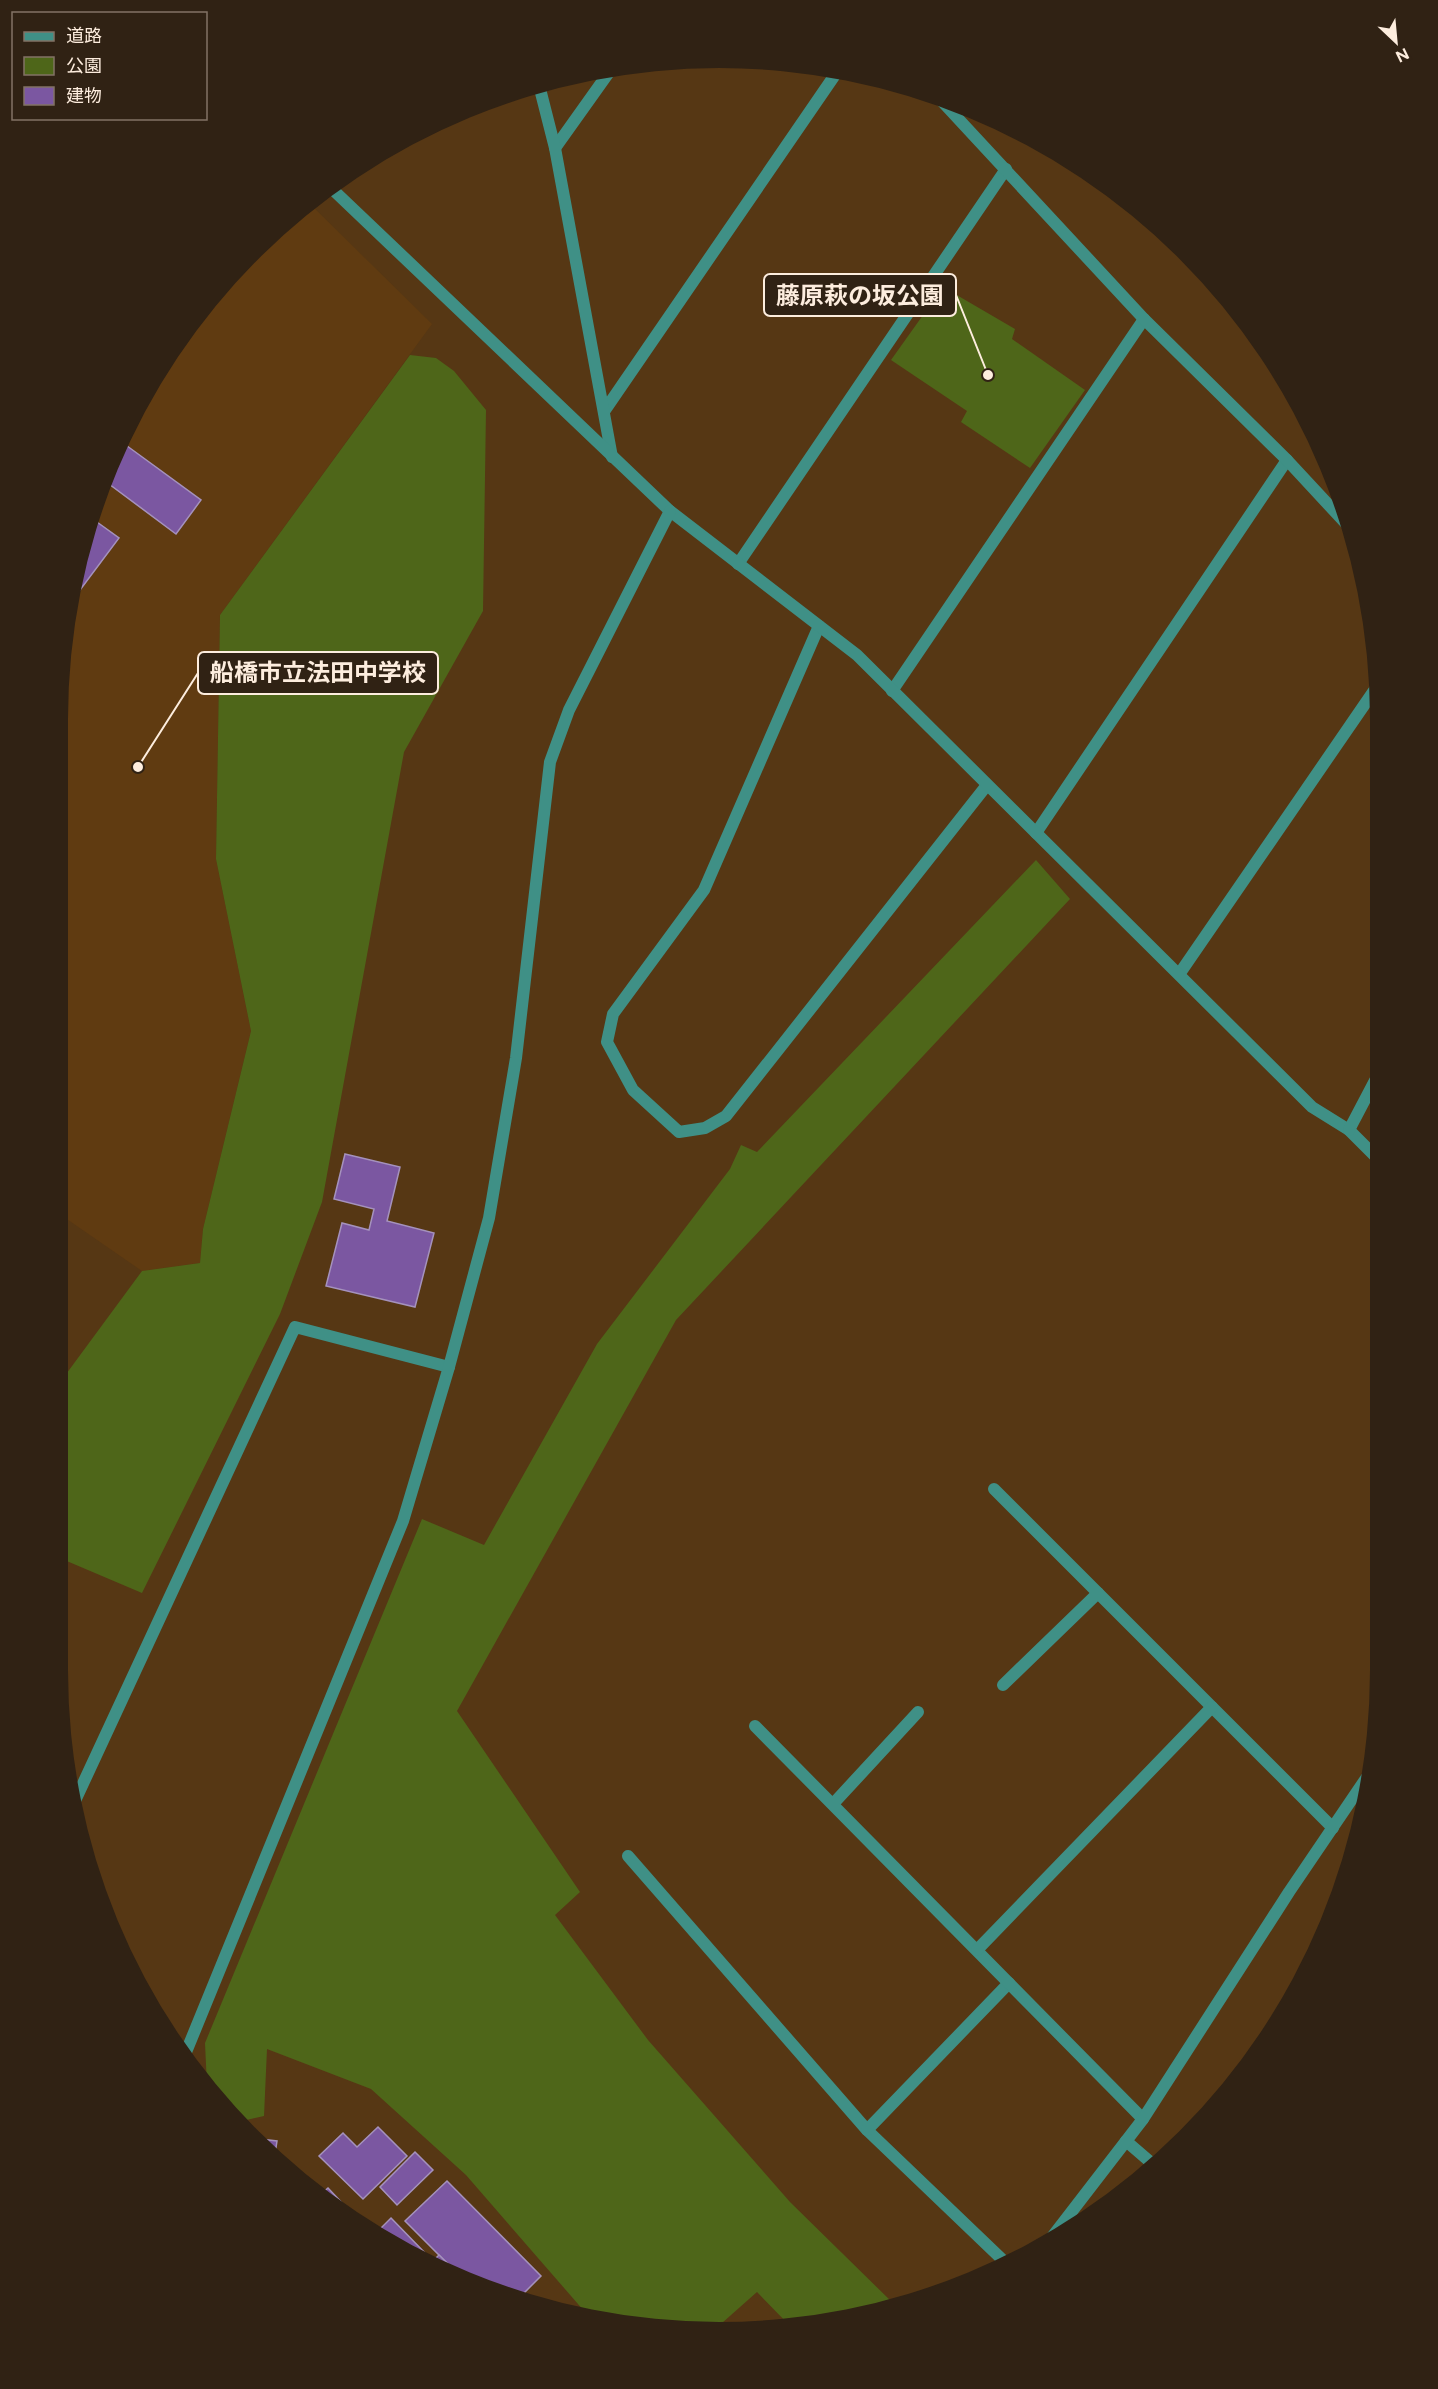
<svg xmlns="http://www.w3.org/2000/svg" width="1438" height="2389" viewBox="0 0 1438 2389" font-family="Figtree,'Noto Sans JP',sans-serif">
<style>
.built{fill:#603b11}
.green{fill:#4e6619}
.building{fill:#7b57a1;stroke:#a592bd;stroke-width:1.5}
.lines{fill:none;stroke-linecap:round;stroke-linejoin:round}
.service{stroke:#3f9086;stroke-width:12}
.minor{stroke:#3f9086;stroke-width:12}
.leader{fill:none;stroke:#fdedde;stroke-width:2}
.callout-dot{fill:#fdedde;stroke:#302214;stroke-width:2}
.callout{fill:#302214;stroke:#fdedde;stroke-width:2}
.callout-label{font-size:24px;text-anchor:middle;font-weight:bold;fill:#fdedde}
</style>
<rect width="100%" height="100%" fill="#563714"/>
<polygon class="built" points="309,203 432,324 220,615 216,859 251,1031 203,1229 200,1263 142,1271 61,1215 58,675 92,506 169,351 251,251"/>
<g class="green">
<polygon points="943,287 1015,329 1012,339 1085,390 1030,468 961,422 967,411 891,360"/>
<polygon points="410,355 436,358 454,371 486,410 483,611 404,752 322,1202 280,1314 142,1593 62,1559 61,1381 142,1271 200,1263 203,1229 251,1031 216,859 220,615"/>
<polygon points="1036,860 1070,899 676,1320 457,1711 580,1892 555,1915 648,2040 790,2202 895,2305 791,2327 757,2292 713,2331 591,2319 466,2175 371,2089 267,2049 264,2116 242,2121 207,2086 205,2043 422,1519 484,1545 597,1344 730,1169 741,1145 757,1152"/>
</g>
<g class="building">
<polygon points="123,443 201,500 176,534 105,481"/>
<polygon points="90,517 119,538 74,598"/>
<polygon points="345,1154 400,1167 387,1221 434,1233 415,1307 326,1286 342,1223 369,1230 374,1209 334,1199"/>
<polygon points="378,2127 407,2156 363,2199 319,2156 343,2133 357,2147"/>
<polygon points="260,2139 277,2141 275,2154"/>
<polygon points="415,2152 433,2170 397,2205 380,2187"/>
<polygon points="447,2181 541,2276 517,2300 463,2279 405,2221"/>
<polygon points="328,2188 362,2224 318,2197"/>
<polygon points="391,2218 426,2254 420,2260 376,2233"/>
<polygon points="439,2255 463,2279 429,2265"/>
<polygon points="529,2296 539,2306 523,2301"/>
</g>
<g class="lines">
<g class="service">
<polyline points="555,148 612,68"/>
<polyline points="605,410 839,69"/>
<polyline points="738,564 1006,169"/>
<polyline points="819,626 704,890 613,1014 607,1042 633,1090 679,1132 705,1128 726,1116 987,785"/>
<polyline points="892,691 1144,319"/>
<polyline points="1036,833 1287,460"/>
<polyline points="1180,973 1380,682"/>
<polyline points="1003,1685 1098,1593"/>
<polyline points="833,1804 918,1712"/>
<polyline points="628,1856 867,2130 1008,2265"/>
<polyline points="867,2130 1009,1983"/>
<polyline points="1126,2141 1155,2166"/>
</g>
<g class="minor">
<polyline points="539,85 555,148 612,457"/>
<polyline points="938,97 1144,319 1287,460 1351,529"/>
<polyline points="329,186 670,511 857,655 1312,1107 1349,1130 1380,1161"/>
<polyline points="1349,1130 1380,1071"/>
<polyline points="994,1489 1333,1828"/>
<polyline points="755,1726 1143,2119"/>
<polyline points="74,1803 295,1327 449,1367"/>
<polyline points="977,1950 1212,1707"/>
<polyline points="184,2057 403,1521 449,1367 489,1218 516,1058 550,762 569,710 670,511"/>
<polyline points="1049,2241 1143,2119 1289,1892 1367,1777"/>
</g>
</g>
<path d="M0 0H1438V2389H0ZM719 68H719A651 651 0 0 1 1370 719V1671A651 651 0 0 1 719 2322H719A651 651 0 0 1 68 1671V719A651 651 0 0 1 719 68Z" fill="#302214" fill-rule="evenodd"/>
<path class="leader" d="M988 375L956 295M138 767L198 673"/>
<g class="callout-dot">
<circle cx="988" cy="375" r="6"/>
<circle cx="138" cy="767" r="6"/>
</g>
<g class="callout">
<rect x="764" y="274" width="192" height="42" rx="6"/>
<rect x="198" y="652" width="240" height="42" rx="6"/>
</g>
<g class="callout-label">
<text x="860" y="304">藤原萩の坂公園</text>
<text x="318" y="681">船橋市立法田中学校</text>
</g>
<rect x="12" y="12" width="195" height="108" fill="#302214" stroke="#827365" stroke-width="1.5"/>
<rect x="24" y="32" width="30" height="9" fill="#3f9086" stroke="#827365" stroke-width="1.5"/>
<text x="66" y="42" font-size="18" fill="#fdedde">道路</text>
<rect x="24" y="57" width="30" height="18" fill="#4e6619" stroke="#827365" stroke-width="1.5"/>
<text x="66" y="72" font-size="18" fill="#fdedde">公園</text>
<rect x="24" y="87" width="30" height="18" fill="#7b57a1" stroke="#827365" stroke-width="1.5"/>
<text x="66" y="102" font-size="18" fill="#fdedde">建物</text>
<g transform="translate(1396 42) rotate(154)" stroke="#302214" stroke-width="4.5" paint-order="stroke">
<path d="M0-4.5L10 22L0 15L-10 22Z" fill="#fdedde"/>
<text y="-9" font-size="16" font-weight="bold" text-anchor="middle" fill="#fdedde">N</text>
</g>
</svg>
